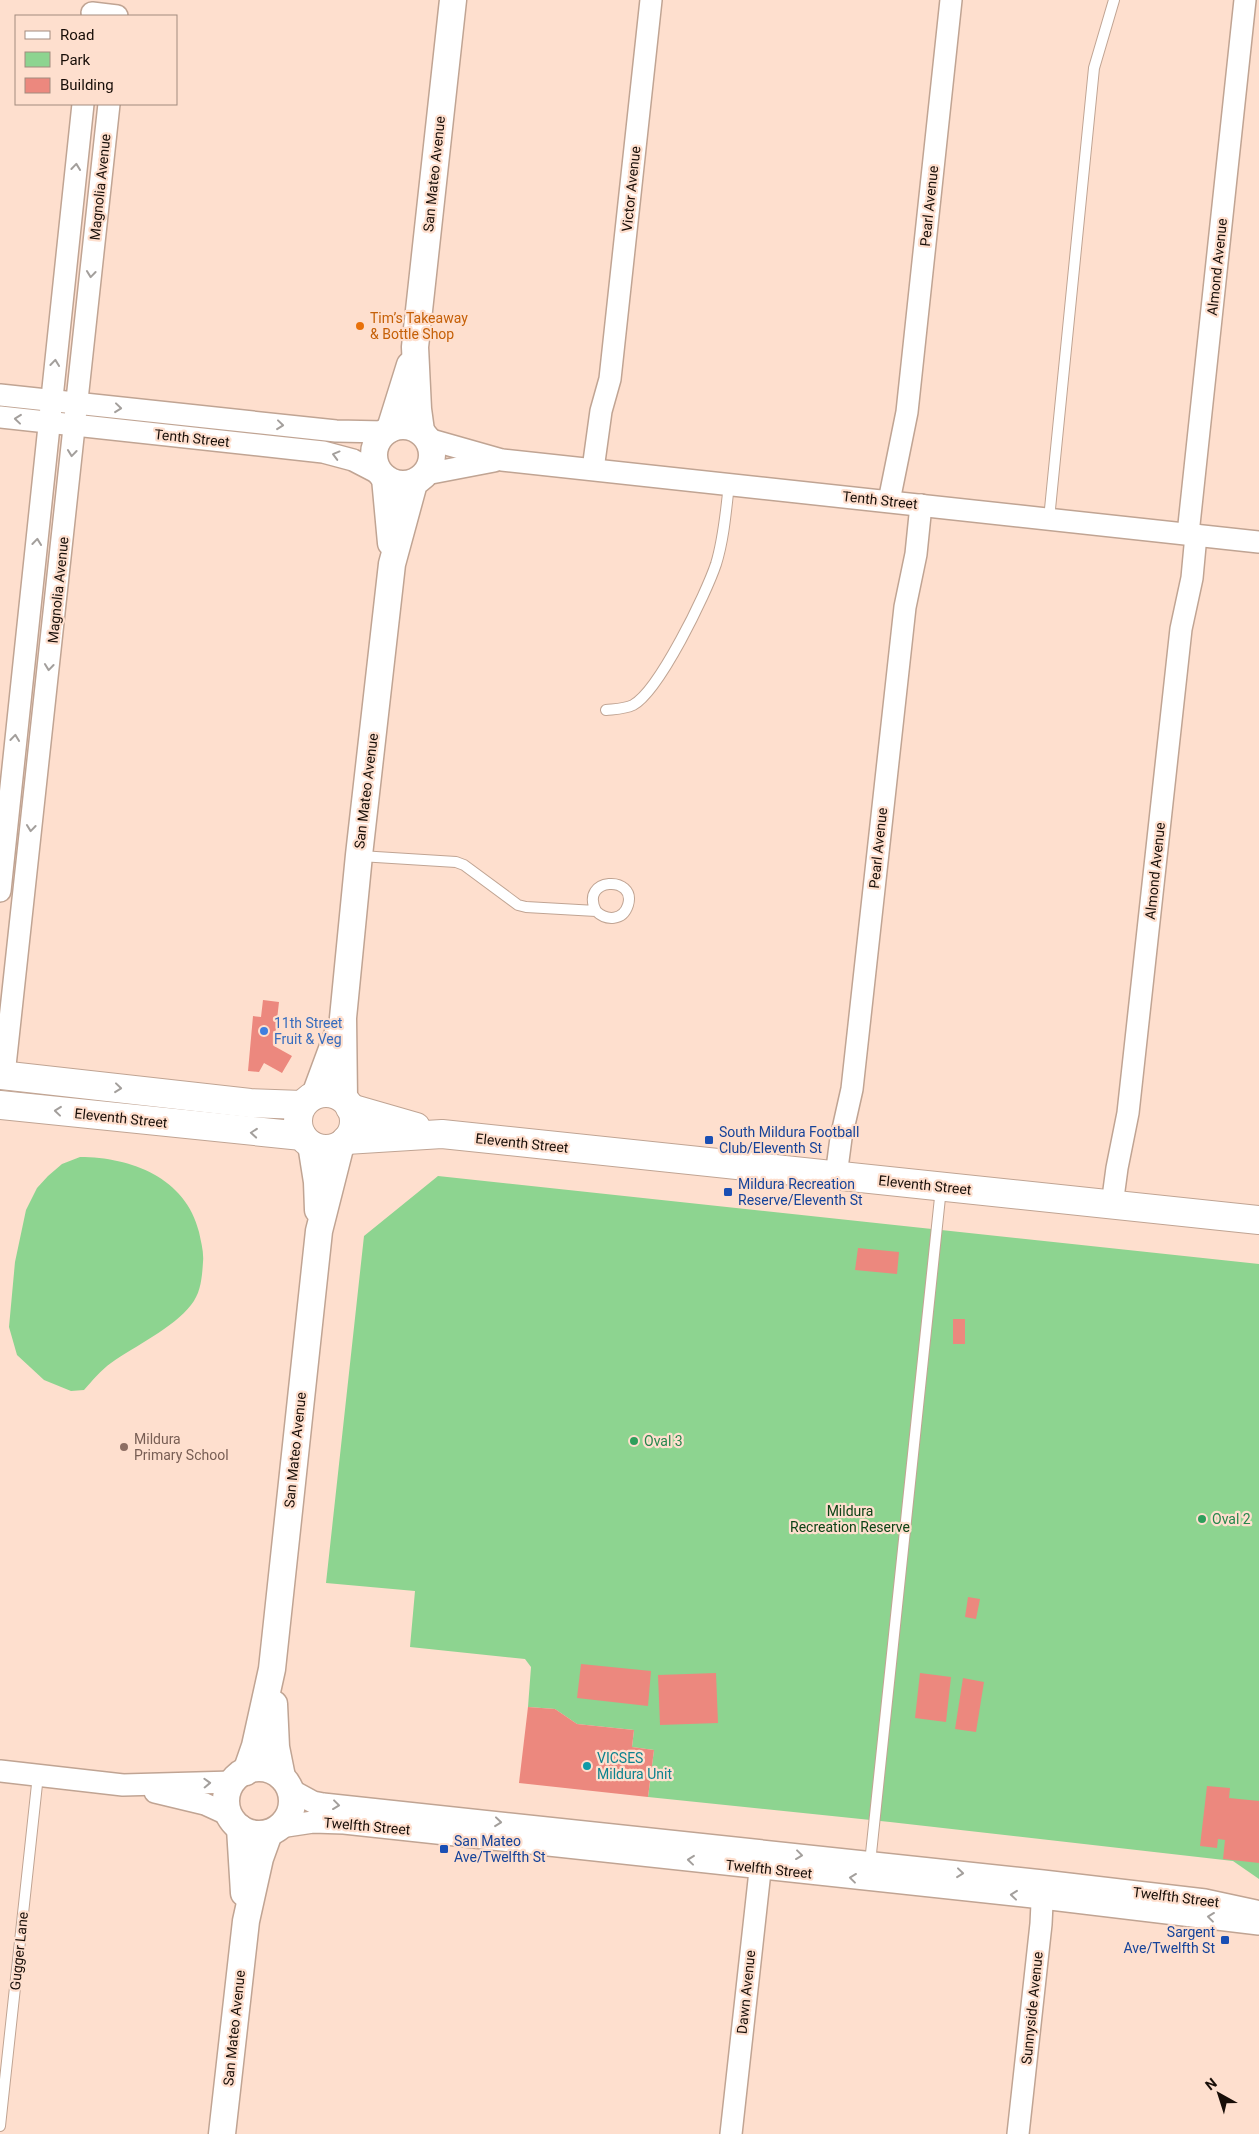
<svg xmlns="http://www.w3.org/2000/svg" width="1259" height="2134" viewBox="0 0 1259 2134" font-family="Roboto,sans-serif">
<style>
.green{fill:#8dd490}
.building{fill:#ec887e}
.lines{fill:none;stroke-linecap:round;stroke-linejoin:round}
.service-casing{stroke:#c0a493;stroke-width:12}
.minor-casing{stroke:#c0a493;stroke-width:24}
.tertiary-casing{stroke:#c0a493;stroke-width:29}
.secondary-casing{stroke:#c0a493;stroke-width:30}
.service{stroke:#fff;stroke-width:10}
.minor{stroke:#fff;stroke-width:21}
.tertiary{stroke:#fff;stroke-width:26}
.secondary{stroke:#fff;stroke-width:28}
.oneway{stroke:#a39f9c}
.food-dot{fill:#e8710a;stroke:#fedfce;stroke-width:2}
.shop-dot{fill:#3f7fe0;stroke:#fedfce;stroke-width:2}
.transit-dot{fill:#1a4fb4;stroke:#fedfce;stroke-width:2}
.leisure-dot{fill:#2e9e5b;stroke:#fedfce;stroke-width:2}
.education-dot{fill:#8d6e63;stroke:#fedfce;stroke-width:2}
.culture-dot{fill:#0f9aa8;stroke:#fedfce;stroke-width:2}
.labels{text-anchor:middle;stroke-width:4.5;stroke-linejoin:round;paint-order:stroke}
.street-label{font-size:14px;fill:#180e08;stroke:#fedfce}
.food-label{font-size:14px;fill:#c56008;stroke:#fedfce;text-anchor:start}
.shop-label{font-size:14px;fill:#366cbe;stroke:#fedfce;text-anchor:start}
.transit-label{font-size:14px;fill:#164399;stroke:#fedfce;text-anchor:start}
.education-label{font-size:14px;fill:#785e54;stroke:#fedfce;text-anchor:start}
.leisure-label{font-size:14px;fill:#27864d;stroke:#fedfce;text-anchor:start}
.park-label{font-size:14px;fill:#0d4316;stroke:#fedfce}
.culture-label{font-size:14px;fill:#0d838f;stroke:#fedfce;text-anchor:start}
</style>
<rect width="100%" height="100%" fill="#fedfce"/>
<g class="green">
<path d="M80 1157C131 1157 186 1178 199 1232 201 1242 204 1252 203 1262 202 1277 201 1293 191 1305 173 1328 135 1346 111 1363 101 1370 92 1381 84 1390L71 1391 44 1380 17 1355 9 1327 15 1262 26 1210 37 1188 48 1176 62 1164Z"/>
<polygon points="438,1176 1259,1264 1259,1879 1233,1861 890,1822 648,1797 654,1750 632,1747 634,1730 577,1724 555,1709 528,1707 531,1667 525,1659 410,1647 415,1591 326,1583 364,1236"/>
</g>
<g class="building">
<polygon points="263,1000 279,1002 274,1046 292,1056 282,1073 264,1063 259,1072 248,1071 253,1016 261,1017"/>
<polygon points="858,1248 899,1252 897,1274 855,1270"/>
<rect x="953" y="1319" width="12" height="25"/>
<polygon points="968,1597 980,1599 976,1619 965,1617"/>
<polygon points="581,1664 651,1671 648,1706 577,1698"/>
<polygon points="716,1673 718,1723 660,1725 658,1675"/>
<polygon points="920,1673 951,1677 946,1722 915,1718"/>
<polygon points="963,1678 984,1682 976,1732 955,1729"/>
<polygon points="528,1707 555,1709 577,1724 634,1730 632,1747 654,1750 648,1797 519,1783"/>
<polygon points="1207,1786 1230,1788 1229,1798 1259,1801 1259,1863 1223,1859 1225,1840 1218,1839 1217,1848 1200,1846"/>
</g>
<g class="lines">
<g class="service-casing">
<g id="service">
<polyline points="1049,519 1094,68 1114,0"/>
<path d="M606 710C615 709 625 709 633 705 659 691 706 594 716 564 724 538 726 510 729 484"/>
<path d="M360 856 456 862 464 865 518 905 526 907 596 911C606 921 623 921 628 905 637 875 579 877 596 911"/>
<polyline points="870,1863 941,1188"/>
<polyline points="0,2126 38,1775"/>
</g>
</g>
<g class="minor-casing">
<g id="minor">
<polyline points="92,13 117,16"/>
<polyline points="0,395 336,431 385,432"/>
<polyline points="0,417 323,452 353,460 380,474"/>
<polyline points="428,439 502,460 1259,542"/>
<polyline points="593,469 601,411 610,379 651,0"/>
<polyline points="426,474 494,461"/>
<polyline points="889,501 907,412 951,0"/>
<polyline points="1188,534 1245,0"/>
<polyline points="0,891 83,104"/>
<polyline points="4,1075 109,104"/>
<polyline points="836,1176 841,1138 852,1089 905,607 916,554 921,505"/>
<polyline points="1112,1205 1117,1168 1128,1113 1181,629 1192,578 1196,535"/>
<polyline points="0,1771 123,1785 233,1782"/>
<polyline points="291,1790 313,1802 323,1804 1043,1881 1205,1900 1256,1911"/>
<polyline points="155,1792 205,1804 229,1815"/>
<polyline points="280,1827 313,1822 344,1823 1042,1898 1259,1924"/>
<polyline points="731,2134 762,1853"/>
<polyline points="1018,2134 1041,1924 1043,1883"/>
</g>
</g>
<g class="tertiary-casing">
<g id="tertiary">
<circle cx="403" cy="455" r="29"/>
<polyline points="390,429 410,365"/>
<polyline points="421,431 418,409 415,347 453,0"/>
<polyline points="385,478 391,543"/>
<polyline points="315,1095 339,1030"/>
<polyline points="344,1099 343,1018 359,855 392,564 414,483"/>
<polyline points="311,1144 317,1182 318,1210"/>
<polyline points="274,1704 276,1747 282,1777"/>
<circle cx="259" cy="1801" r="33"/>
<polyline points="246,1772 255,1746 272,1669 319,1231 341,1144"/>
<polyline points="240,1828 244,1893"/>
<polyline points="222,2134 246,1921 260,1858 269,1833"/>
</g>
</g>
<g class="secondary-casing">
<g id="secondary">
<polyline points="0,1075 250,1103 302,1105"/>
<circle cx="326" cy="1121" r="28"/>
<polyline points="0,1105 302,1136"/>
<polyline points="350,1108 416,1127"/>
<polyline points="346,1140 442,1134 1259,1220"/>
</g>
</g>
<use href="#service" class="service"/>
<use href="#minor" class="minor"/>
<use href="#tertiary" class="tertiary"/>
<use href="#secondary" class="secondary"/>
</g>
<defs><path id="oneway-chevron" d="M-2-3.5L2.5 0L-2 3.5" fill="none" stroke-width="1.6" stroke-linecap="round" stroke-linejoin="round" transform="scale(1.25)"/></defs>
<g class="oneway">
<use href="#oneway-chevron" transform="translate(76 167) rotate(-84)"/>
<use href="#oneway-chevron" transform="translate(91 274) rotate(96)"/>
<use href="#oneway-chevron" transform="translate(55 363) rotate(-84)"/>
<use href="#oneway-chevron" transform="translate(118 408) rotate(6)"/>
<use href="#oneway-chevron" transform="translate(18 419) rotate(-174)"/>
<use href="#oneway-chevron" transform="translate(280 425) rotate(6)"/>
<use href="#oneway-chevron" transform="translate(72 453) rotate(96)"/>
<use href="#oneway-chevron" transform="translate(336 455) rotate(-165)"/>
<use href="#oneway-chevron" transform="translate(37 542) rotate(-84)"/>
<use href="#oneway-chevron" transform="translate(49 667) rotate(96)"/>
<use href="#oneway-chevron" transform="translate(15 738) rotate(-84)"/>
<use href="#oneway-chevron" transform="translate(31 828) rotate(96)"/>
<use href="#oneway-chevron" transform="translate(118 1088) rotate(6)"/>
<use href="#oneway-chevron" transform="translate(58 1111) rotate(-174)"/>
<use href="#oneway-chevron" transform="translate(254 1133) rotate(-175)"/>
<use href="#oneway-chevron" transform="translate(207 1783) rotate(-2)"/>
<use href="#oneway-chevron" transform="translate(336 1805) rotate(7)"/>
<use href="#oneway-chevron" transform="translate(498 1822) rotate(6)"/>
<use href="#oneway-chevron" transform="translate(799 1855) rotate(7)"/>
<use href="#oneway-chevron" transform="translate(691 1860) rotate(-174)"/>
<use href="#oneway-chevron" transform="translate(960 1873) rotate(6)"/>
<use href="#oneway-chevron" transform="translate(853 1878) rotate(-173)"/>
<use href="#oneway-chevron" transform="translate(1014 1895) rotate(-174)"/>
<use href="#oneway-chevron" transform="translate(1211 1917) rotate(-173)"/>
</g>
<circle class="food-dot" cx="360" cy="326" r="5"/>
<circle class="shop-dot" cx="264" cy="1031" r="5"/>
<g class="transit-dot">
<rect x="704" y="1135" width="10" height="10" rx="2.5"/>
<rect x="723" y="1187" width="10" height="10" rx="2.5"/>
<rect x="439" y="1844" width="10" height="10" rx="2.5"/>
<rect x="1220" y="1935" width="10" height="10" rx="2.5"/>
</g>
<g class="leisure-dot">
<circle cx="634" cy="1441" r="5"/>
<circle cx="1202" cy="1519" r="5"/>
</g>
<circle class="education-dot" cx="124" cy="1447" r="5"/>
<circle class="culture-dot" cx="587" cy="1766" r="5"/>
<g class="labels">
<g class="street-label">
<text transform="translate(434 174) rotate(-84)" y="5">San Mateo Avenue</text>
<text transform="translate(100 187) rotate(-84)" y="5">Magnolia Avenue</text>
<text transform="translate(631 189) rotate(-84)" y="5">Victor Avenue</text>
<text transform="translate(929 206) rotate(-84)" y="5">Pearl Avenue</text>
<text transform="translate(1217 267) rotate(-84)" y="5">Almond Avenue</text>
<text transform="translate(192 438) rotate(6)" y="5">Tenth Street</text>
<text transform="translate(880 500) rotate(6)" y="5">Tenth Street</text>
<text transform="translate(58 590) rotate(-84)" y="5">Magnolia Avenue</text>
<text transform="translate(366 791) rotate(-83)" y="5">San Mateo Avenue</text>
<text transform="translate(878 848) rotate(-84)" y="5">Pearl Avenue</text>
<text transform="translate(1155 871) rotate(-84)" y="5">Almond Avenue</text>
<text transform="translate(121 1118) rotate(6)" y="5">Eleventh Street</text>
<text transform="translate(522 1143) rotate(6)" y="5">Eleventh Street</text>
<text transform="translate(925 1185) rotate(6)" y="5">Eleventh Street</text>
<text transform="translate(295 1450) rotate(-84)" y="5">San Mateo Avenue</text>
<text transform="translate(367 1826) rotate(5)" y="5">Twelfth Street</text>
<text transform="translate(769 1869) rotate(6)" y="5">Twelfth Street</text>
<text transform="translate(1176 1897) rotate(7)" y="5">Twelfth Street</text>
<text transform="translate(19 1951) rotate(-84)" y="5">Gugger Lane</text>
<text transform="translate(746 1992) rotate(-84)" y="5">Dawn Avenue</text>
<text transform="translate(1032 2008) rotate(-84)" y="5">Sunnyside Avenue</text>
<text transform="translate(234 2028) rotate(-84)" y="5">San Mateo Avenue</text>
</g>
<g class="food-label">
<text x="370" y="323">Tim’s Takeaway<tspan x="370" dy="16">&amp; Bottle Shop</tspan></text>
</g>
<g class="shop-label">
<text x="274" y="1028">11th Street<tspan x="274" dy="16">Fruit &amp; Veg</tspan></text>
</g>
<g class="transit-label">
<text x="719" y="1137">South Mildura Football<tspan x="719" dy="16">Club/Eleventh St</tspan></text>
<text x="738" y="1189">Mildura Recreation<tspan x="738" dy="16">Reserve/Eleventh St</tspan></text>
<text x="454" y="1846">San Mateo<tspan x="454" dy="16">Ave/Twelfth St</tspan></text>
<text x="1215" y="1937" text-anchor="end">Sargent<tspan x="1215" dy="16">Ave/Twelfth St</tspan></text>
</g>
<g class="education-label">
<text x="134" y="1444">Mildura<tspan x="134" dy="16">Primary School</tspan></text>
</g>
<g class="leisure-label">
<text x="644" y="1446">Oval 3</text>
<text x="1212" y="1524">Oval 2</text>
</g>
<g class="park-label">
<text x="850" y="1516">Mildura<tspan x="850" dy="16">Recreation Reserve</tspan></text>
</g>
<g class="culture-label">
<text x="597" y="1763">VICSES<tspan x="597" dy="16">Mildura Unit</tspan></text>
</g>
</g>
<rect x="15" y="15" width="162" height="90" fill="#fedfce" stroke="#a28b7f"/>
<rect x="25" y="31" width="25" height="8" fill="#ffffff" stroke="#a28b7f"/>
<text x="60" y="40" font-size="15" fill="#180e08">Road</text>
<rect x="25" y="52" width="25" height="15" fill="#8dd490" stroke="#a28b7f"/>
<text x="60" y="65" font-size="15" fill="#180e08">Park</text>
<rect x="25" y="78" width="25" height="15" fill="#ec887e" stroke="#a28b7f"/>
<text x="60" y="90" font-size="15" fill="#180e08">Building</text>
<g transform="translate(1219 2094) rotate(321)" stroke="#fedfce" stroke-width="4" paint-order="stroke">
<path d="M0-4L9 19L0 12L-9 19Z" fill="#180e08"/>
<text y="-8" font-size="14" font-weight="bold" text-anchor="middle" fill="#180e08">N</text>
</g>
</svg>
